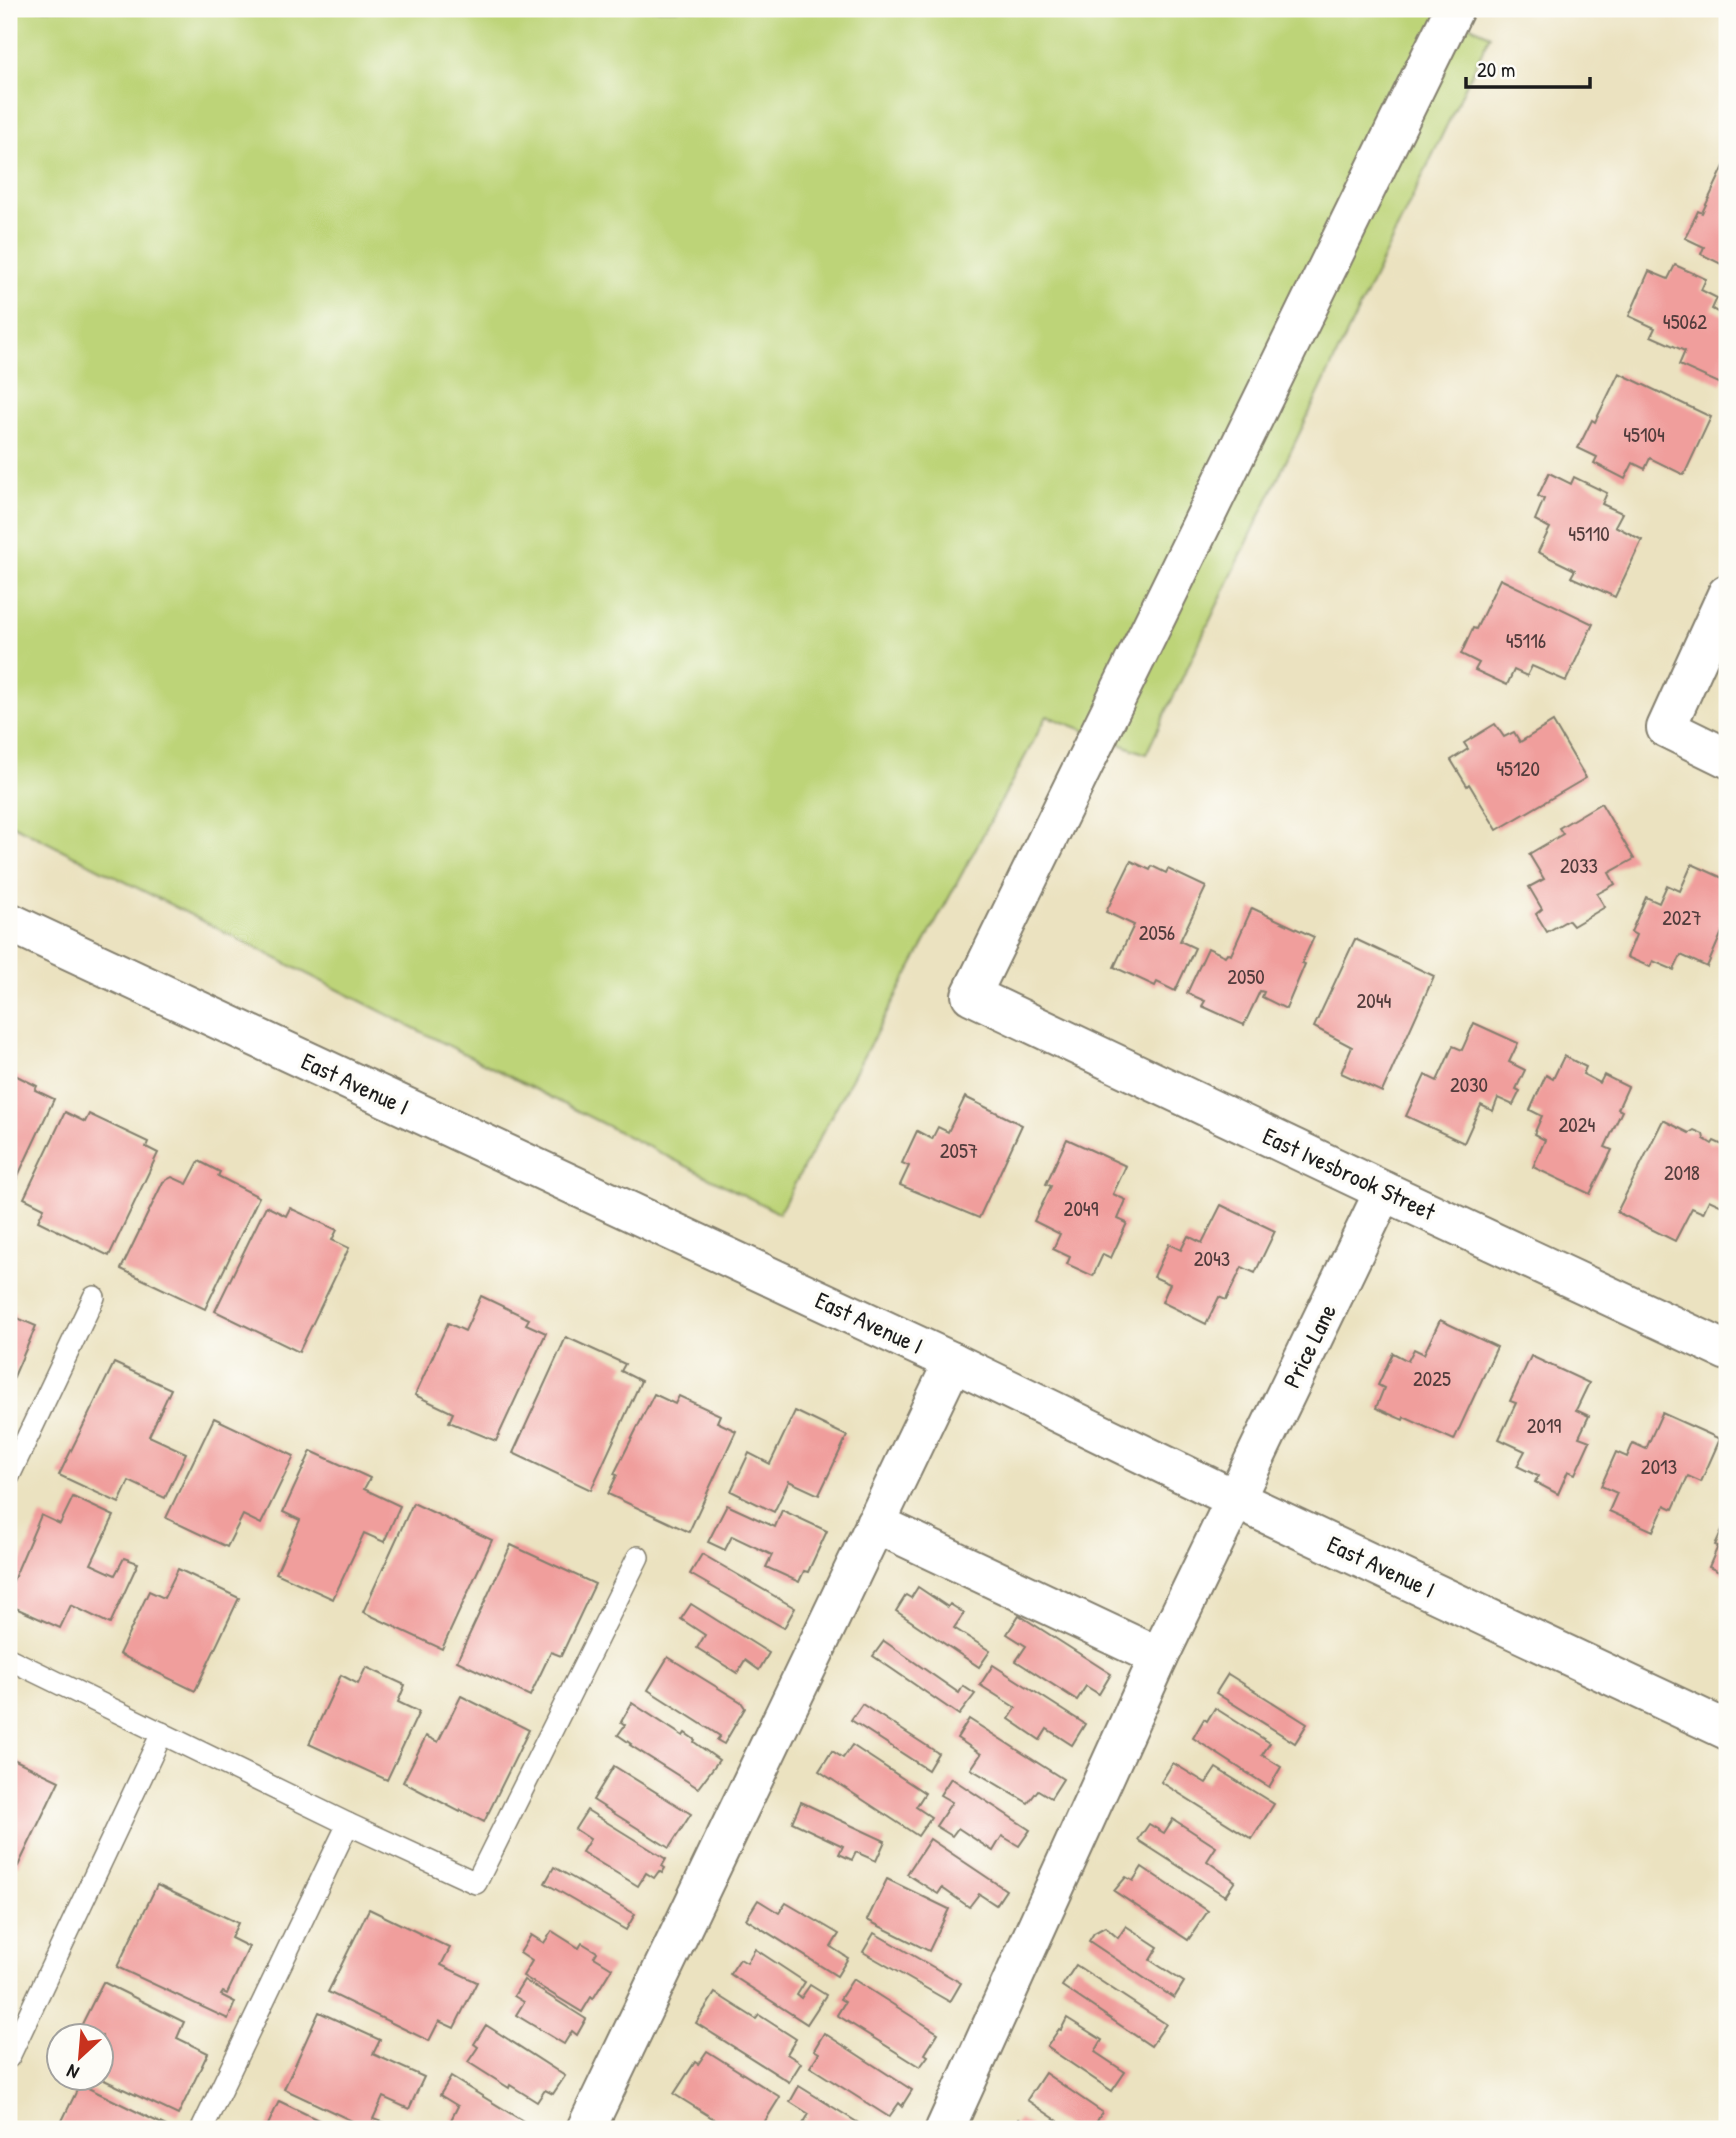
<svg xmlns="http://www.w3.org/2000/svg" width="1736" height="2138" viewBox="0 0 1736 2138" font-family="'Patrick Hand',sans-serif">
<style>
.green{fill:#bdd478;stroke:#6c784a;stroke-width:2}
.building{fill:#f09e9c}
.lines{fill:none;stroke-linecap:round;stroke-linejoin:round}
.lane-casing{stroke:#847f6e;stroke-width:24}
.street-casing{stroke:#847f6e;stroke-width:42}
.secondary-casing{stroke:#847f6e;stroke-width:42}
.lane{stroke:#fff;stroke-width:21}
.street{stroke:#fff;stroke-width:38}
.secondary{stroke:#fff;stroke-width:38}
.labels{text-anchor:middle;stroke-width:7;stroke-linejoin:round;paint-order:stroke}
.number-label{font-size:21px;fill:#513c3c}
.street-label{font-size:24px;fill:#1c1c1c;stroke:#fdfcf7}
</style>
<rect width="100%" height="100%" fill="#fdfcf7"/>
<filter id="ink" filterUnits="userSpaceOnUse"><feTurbulence type="fractalNoise" baseFrequency=".0143" numOctaves="2"/><feDisplacementMap in="SourceGraphic" scale="14" xChannelSelector="R" yChannelSelector="G"/><feConvolveMatrix kernelMatrix="1 2 1 2 8 2 1 2 1" color-interpolation-filters="sRGB"/></filter>
<filter id="wash" filterUnits="userSpaceOnUse"><feTurbulence type="fractalNoise" baseFrequency=".00686" numOctaves="4" result="noise"/><feDisplacementMap in="SourceGraphic" scale="28" xChannelSelector="R" yChannelSelector="G"/><feGaussianBlur stdDeviation="1.57" result="paint"/><feColorMatrix in="noise" values="0 0 0 0 0 0 0 0 0 0 0 0 0 0 0 0 0 1.4 0 .05"/><feComposite in="paint" operator="in"/></filter>
<g filter="url(#wash)">
<rect width="100%" height="100%" fill="#ebe2c0"/>
<polygon class="green" points="9,9 1434,9 1490,35 1146,754 1047,716 779,1213 9,823"/>
<g id="blocks">
<g class="building">
<polygon points="1725,164 1727,165 1727,267 1701,254 1704,247 1685,238 1698,211 1702,213"/>
<polygon points="1675,265 1706,279 1701,290 1717,298 1712,309 1727,317 1727,371 1721,384 1679,365 1685,351 1651,336 1655,328 1629,316 1649,271 1668,279"/>
<polygon points="1619,373 1711,417 1684,475 1650,458 1645,469 1633,463 1625,479 1594,463 1597,457 1578,448 1592,420 1595,422"/>
<polygon points="1549,473 1571,484 1574,477 1607,493 1602,504 1622,513 1615,526 1642,540 1615,597 1571,577 1575,570 1538,552 1550,528 1535,520 1544,499 1538,496"/>
<polygon points="1500,579 1593,624 1566,681 1532,666 1527,676 1514,670 1507,685 1475,670 1479,663 1461,654 1473,628 1476,629"/>
<polygon points="1553,722 1586,778 1497,830 1469,784 1467,786 1451,760 1468,749 1464,743 1495,724 1504,737 1514,732 1520,742"/>
<polygon points="1601,803 1634,859 1609,873 1615,884 1597,894 1605,907 1573,926 1568,920 1547,932 1536,914 1542,909 1529,887 1544,879 1529,854 1563,834 1559,828"/>
<polygon points="1131,861 1150,870 1152,866 1166,873 1168,869 1206,887 1180,941 1195,948 1175,991 1157,982 1155,986 1114,967 1134,925 1106,912"/>
<polygon points="1692,864 1727,880 1727,934 1722,932 1707,967 1681,955 1674,970 1653,961 1650,967 1627,957 1636,935 1631,932 1646,897 1659,903 1667,885 1680,891"/>
<polygon points="1252,908 1314,937 1302,963 1305,964 1286,1009 1262,997 1264,992 1260,991 1244,1025 1202,1006 1205,1001 1187,993 1208,948 1225,956 1227,953 1231,955"/>
<polygon points="1355,939 1434,976 1382,1092 1341,1073 1352,1047 1314,1027"/>
<polygon points="1474,1023 1518,1043 1509,1062 1525,1070 1516,1089 1520,1091 1513,1105 1498,1098 1493,1111 1481,1105 1464,1143 1406,1116 1425,1075 1437,1081 1453,1046 1462,1050"/>
<polygon points="1564,1056 1586,1067 1583,1074 1600,1083 1604,1075 1628,1087 1618,1109 1622,1111 1605,1147 1612,1150 1590,1194 1533,1167 1545,1140 1534,1134 1542,1116 1530,1110 1546,1075 1553,1079"/>
<polygon points="9,1072 37,1086 35,1090 54,1099 9,1195"/>
<polygon points="965,1097 1022,1125 979,1218 900,1185 909,1166 902,1163 917,1131 932,1139 938,1127 948,1132"/>
<polygon points="65,1112 85,1122 89,1114 148,1142 146,1147 158,1153 109,1256 38,1221 44,1208 24,1198"/>
<polygon points="1663,1120 1689,1133 1694,1130 1703,1134 1704,1139 1712,1144 1714,1141 1727,1147 1727,1199 1724,1207 1709,1200 1703,1213 1692,1208 1675,1241 1617,1212"/>
<polygon points="1067,1139 1126,1166 1113,1194 1126,1200 1118,1219 1127,1223 1111,1258 1103,1254 1093,1276 1067,1264 1070,1257 1053,1249 1060,1234 1034,1221 1051,1186 1046,1184"/>
<polygon points="199,1161 220,1172 218,1176 259,1197 205,1309 121,1269 163,1182 172,1177 187,1184"/>
<polygon points="1221,1205 1275,1231 1255,1273 1242,1267 1226,1300 1219,1297 1206,1324 1162,1302 1170,1284 1154,1277 1169,1244 1181,1250 1188,1236 1202,1243"/>
<polygon points="266,1206 286,1216 290,1208 337,1230 332,1240 349,1248 299,1352 215,1311"/>
<polygon points="481,1296 529,1319 526,1324 546,1333 496,1441 449,1422 453,1413 415,1395 448,1323 465,1331"/>
<polygon points="9,1311 16,1314 15,1317 36,1326 9,1388"/>
<polygon points="1440,1320 1497,1347 1454,1440 1404,1417 1403,1420 1376,1408 1384,1388 1378,1385 1393,1353 1408,1361 1414,1349 1424,1354"/>
<polygon points="566,1337 625,1364 621,1371 641,1381 591,1490 513,1453"/>
<polygon points="1531,1356 1589,1383 1576,1410 1589,1416 1579,1437 1590,1441 1575,1474 1568,1471 1558,1494 1535,1482 1538,1476 1517,1466 1525,1451 1499,1439 1516,1403 1510,1401"/>
<polygon points="114,1363 171,1389 149,1436 186,1453 165,1498 129,1481 119,1503 59,1475"/>
<polygon points="654,1394 675,1404 679,1396 720,1415 717,1422 736,1431 689,1532 608,1494 617,1475 614,1474"/>
<polygon points="795,1411 847,1436 819,1495 789,1481 774,1512 731,1491 749,1453 770,1464"/>
<polygon points="1662,1413 1720,1439 1701,1482 1688,1476 1673,1509 1665,1505 1653,1531 1609,1511 1617,1493 1601,1486 1616,1452 1627,1457 1633,1443 1646,1449"/>
<polygon points="214,1418 294,1456 261,1524 243,1515 227,1547 166,1518"/>
<polygon points="311,1451 370,1478 364,1489 400,1506 384,1542 364,1533 333,1599 276,1573 300,1520 283,1512"/>
<polygon points="73,1497 114,1516 91,1564 115,1575 124,1558 138,1563 110,1624 71,1605 60,1628 9,1605 9,1590 41,1515 60,1524"/>
<polygon points="413,1503 492,1540 442,1649 363,1612"/>
<polygon points="727,1505 775,1527 782,1510 827,1531 808,1572 804,1571 799,1582 766,1567 772,1555 732,1536 725,1550 708,1542"/>
<polygon points="1727,1519 1727,1576 1709,1567 1718,1546 1715,1545"/>
<polygon points="511,1545 595,1584 561,1656 551,1652 530,1696 457,1661"/>
<polygon points="702,1554 795,1608 784,1628 690,1574"/>
<polygon points="178,1569 239,1598 195,1691 119,1654 149,1591 164,1598"/>
<polygon points="918,1587 948,1607 950,1604 964,1613 954,1628 990,1651 979,1667 896,1611 906,1595 911,1598"/>
<polygon points="691,1604 769,1653 759,1670 745,1660 737,1673 697,1648 705,1635 681,1619"/>
<polygon points="1019,1615 1111,1674 1099,1694 1086,1686 1077,1700 1016,1661 1026,1646 1007,1634"/>
<polygon points="884,1641 959,1693 963,1686 975,1694 959,1715 873,1656"/>
<polygon points="668,1657 741,1702 745,1708 724,1744 717,1740 720,1736 648,1690"/>
<polygon points="993,1665 1085,1724 1072,1745 1047,1729 1040,1740 1009,1719 1016,1708 980,1685"/>
<polygon points="366,1667 405,1685 398,1702 419,1712 387,1780 309,1744 341,1675 358,1684"/>
<polygon points="1228,1674 1307,1724 1295,1743 1216,1693"/>
<polygon points="461,1696 529,1730 484,1822 461,1810 460,1812 403,1782 426,1736 438,1742"/>
<polygon points="632,1703 683,1736 685,1733 695,1740 694,1742 719,1760 698,1788 630,1745 631,1744 618,1735 625,1725 621,1722"/>
<polygon points="862,1704 938,1753 928,1770 851,1720"/>
<polygon points="1215,1708 1270,1743 1262,1755 1281,1767 1269,1787 1193,1738 1204,1719 1207,1721"/>
<polygon points="969,1719 1063,1779 1051,1798 1038,1790 1028,1803 971,1769 981,1754 957,1738"/>
<polygon points="852,1745 925,1793 916,1807 931,1817 918,1836 819,1771 832,1751 843,1758"/>
<polygon points="9,1757 59,1781 18,1866 9,1861"/>
<polygon points="1173,1763 1206,1783 1216,1768 1274,1804 1252,1839 1161,1782"/>
<polygon points="614,1766 691,1814 669,1848 593,1800"/>
<polygon points="951,1778 1030,1830 1019,1846 1002,1836 993,1851 958,1828 952,1836 936,1826 952,1802 940,1795"/>
<polygon points="801,1802 885,1841 876,1861 856,1852 852,1860 839,1854 843,1846 792,1822"/>
<polygon points="587,1810 666,1859 662,1866 665,1868 662,1873 659,1871 654,1878 646,1873 638,1886 582,1852 590,1839 575,1829"/>
<polygon points="1173,1819 1216,1847 1207,1861 1235,1881 1225,1896 1138,1840 1149,1824 1164,1833"/>
<polygon points="930,1839 1006,1890 996,1905 979,1894 969,1907 942,1888 938,1894 907,1874"/>
<polygon points="554,1867 635,1914 626,1930 545,1883"/>
<polygon points="1142,1867 1208,1911 1188,1940 1114,1891 1126,1877 1133,1881"/>
<polygon points="887,1879 949,1909 929,1951 867,1920"/>
<polygon points="157,1885 238,1923 231,1938 249,1947 227,1994 223,1992 221,1995 235,2002 228,2019 117,1967"/>
<polygon points="758,1900 779,1913 786,1903 839,1934 831,1947 848,1958 837,1976 746,1919"/>
<polygon points="369,1909 450,1948 441,1965 477,1982 454,2028 439,2021 429,2041 328,1992"/>
<polygon points="1126,1926 1158,1947 1150,1960 1184,1982 1174,1998 1089,1941 1094,1933 1105,1927 1118,1938"/>
<polygon points="552,1931 579,1948 582,1943 597,1952 594,1957 612,1968 593,1999 591,1997 582,2012 523,1976 532,1961 520,1953 531,1935 544,1943"/>
<polygon points="874,1933 961,1983 950,2002 863,1952"/>
<polygon points="755,1949 805,1982 797,1995 801,1998 810,1985 826,1995 807,2024 730,1974 740,1959 747,1963"/>
<polygon points="1076,1965 1166,2024 1151,2046 1062,1986"/>
<polygon points="853,1979 938,2033 925,2054 928,2056 920,2067 837,2015 845,2002 840,1999"/>
<polygon points="524,1980 586,2019 577,2035 572,2031 564,2044 516,2015 524,2002 514,1996"/>
<polygon points="103,1982 184,2022 177,2038 208,2053 178,2115 102,2079 102,2036 76,2036"/>
<polygon points="715,1993 756,2019 759,2015 796,2039 787,2054 801,2063 789,2082 696,2023"/>
<polygon points="319,2012 380,2040 373,2054 424,2077 409,2109 383,2097 373,2119 402,2129 369,2129 284,2089"/>
<polygon points="1067,2018 1102,2040 1095,2052 1125,2072 1112,2091 1047,2047 1059,2029 1061,2030"/>
<polygon points="486,2025 565,2076 553,2094 545,2090 537,2102 510,2085 509,2088 468,2062 478,2047 474,2044"/>
<polygon points="824,2033 912,2090 902,2106 899,2103 889,2117 810,2067 819,2053 814,2050"/>
<polygon points="707,2051 780,2097 760,2129 730,2129 674,2094 695,2062 698,2064"/>
<polygon points="1045,2073 1102,2112 1093,2129 1070,2129 1027,2100"/>
<polygon points="451,2077 536,2129 465,2129 451,2120 458,2106 440,2095"/>
<polygon points="80,2084 166,2126 164,2129 58,2129"/>
<polygon points="799,2086 868,2129 806,2129 801,2127 809,2114 790,2102"/>
<polygon points="279,2101 337,2129 266,2129"/>
<polygon points="1019,2119 1036,2129 1012,2129"/>
</g>
</g>
</g>
<g filter="url(#ink)">
<use href="#blocks" fill-opacity="0" stroke="#847f6e" stroke-width="2"/>
<g class="lines">
<g class="lane-casing">
<g id="lane">
<polyline points="9,1476 94,1297"/>
<polyline points="9,1659 348,1824 476,1883 638,1557"/>
<polyline points="9,2057 162,1733"/>
<polyline points="202,2129 348,1824"/>
</g>
</g>
<g class="street-casing">
<g id="street">
<polyline points="1454,9 971,995 1384,1191 1727,1351"/>
<polyline points="1727,594 1666,728 1727,758"/>
<polyline points="875,1523 1159,1657"/>
<polyline points="586,2129 953,1362"/>
<polyline points="945,2129 1159,1657 1384,1191"/>
</g>
</g>
<g class="secondary-casing">
<polyline id="secondary" points="9,922 953,1362 1237,1500 1727,1730"/>
</g>
<use href="#lane" class="lane"/>
<use href="#street" class="street"/>
<use href="#secondary" class="secondary"/>
</g>
</g>
<g class="labels">
<g class="number-label">
<text x="1685" y="329">45062</text>
<text x="1644" y="442">45104</text>
<text x="1589" y="541">45110</text>
<text x="1526" y="648">45116</text>
<text x="1518" y="776">45120</text>
<text x="1579" y="873">2033</text>
<text x="1682" y="925">2027</text>
<text x="1157" y="940">2056</text>
<text x="1246" y="984">2050</text>
<text x="1374" y="1008">2044</text>
<text x="1469" y="1092">2030</text>
<text x="1577" y="1132">2024</text>
<text x="959" y="1158">2057</text>
<text x="1682" y="1180">2018</text>
<text x="1081" y="1216">2049</text>
<text x="1212" y="1266">2043</text>
<text x="1432" y="1386">2025</text>
<text x="1544" y="1433">2019</text>
<text x="1659" y="1474">2013</text>
</g>
<g class="street-label">
<text transform="translate(355 1084) rotate(25)" y="8">East Avenue I</text>
<text transform="translate(1349 1174) rotate(25)" y="8">East Ivesbrook Street</text>
<text transform="translate(869 1323) rotate(25)" y="8">East Avenue I</text>
<text transform="translate(1310 1346) rotate(-64)" y="8">Price Lane</text>
<text transform="translate(1381 1567) rotate(25)" y="8">East Avenue I</text>
</g>
</g>
<rect width="1736" height="2138" fill="none" stroke="#fdfcf7" stroke-width="35"/>
<g transform="translate(80 2057) rotate(206)"><circle r="33" fill="#fdfcf7" stroke="#a3a29f" stroke-width="2"/>
<path d="M0-5L12 26L0 18L-12 26Z" fill="#c8321e"/>
<text y="-10" font-size="19" font-weight="bold" text-anchor="middle" fill="#1c1c1c">N</text>
</g>
<path d="M1466 77v10h124v-10" fill="none" stroke="#1c1c1c" stroke-width="3.5"/>
<text x="1477" y="77" font-size="21" fill="#1c1c1c" stroke="#fdfcf7" stroke-width="5" paint-order="stroke">20 m</text>
</svg>
